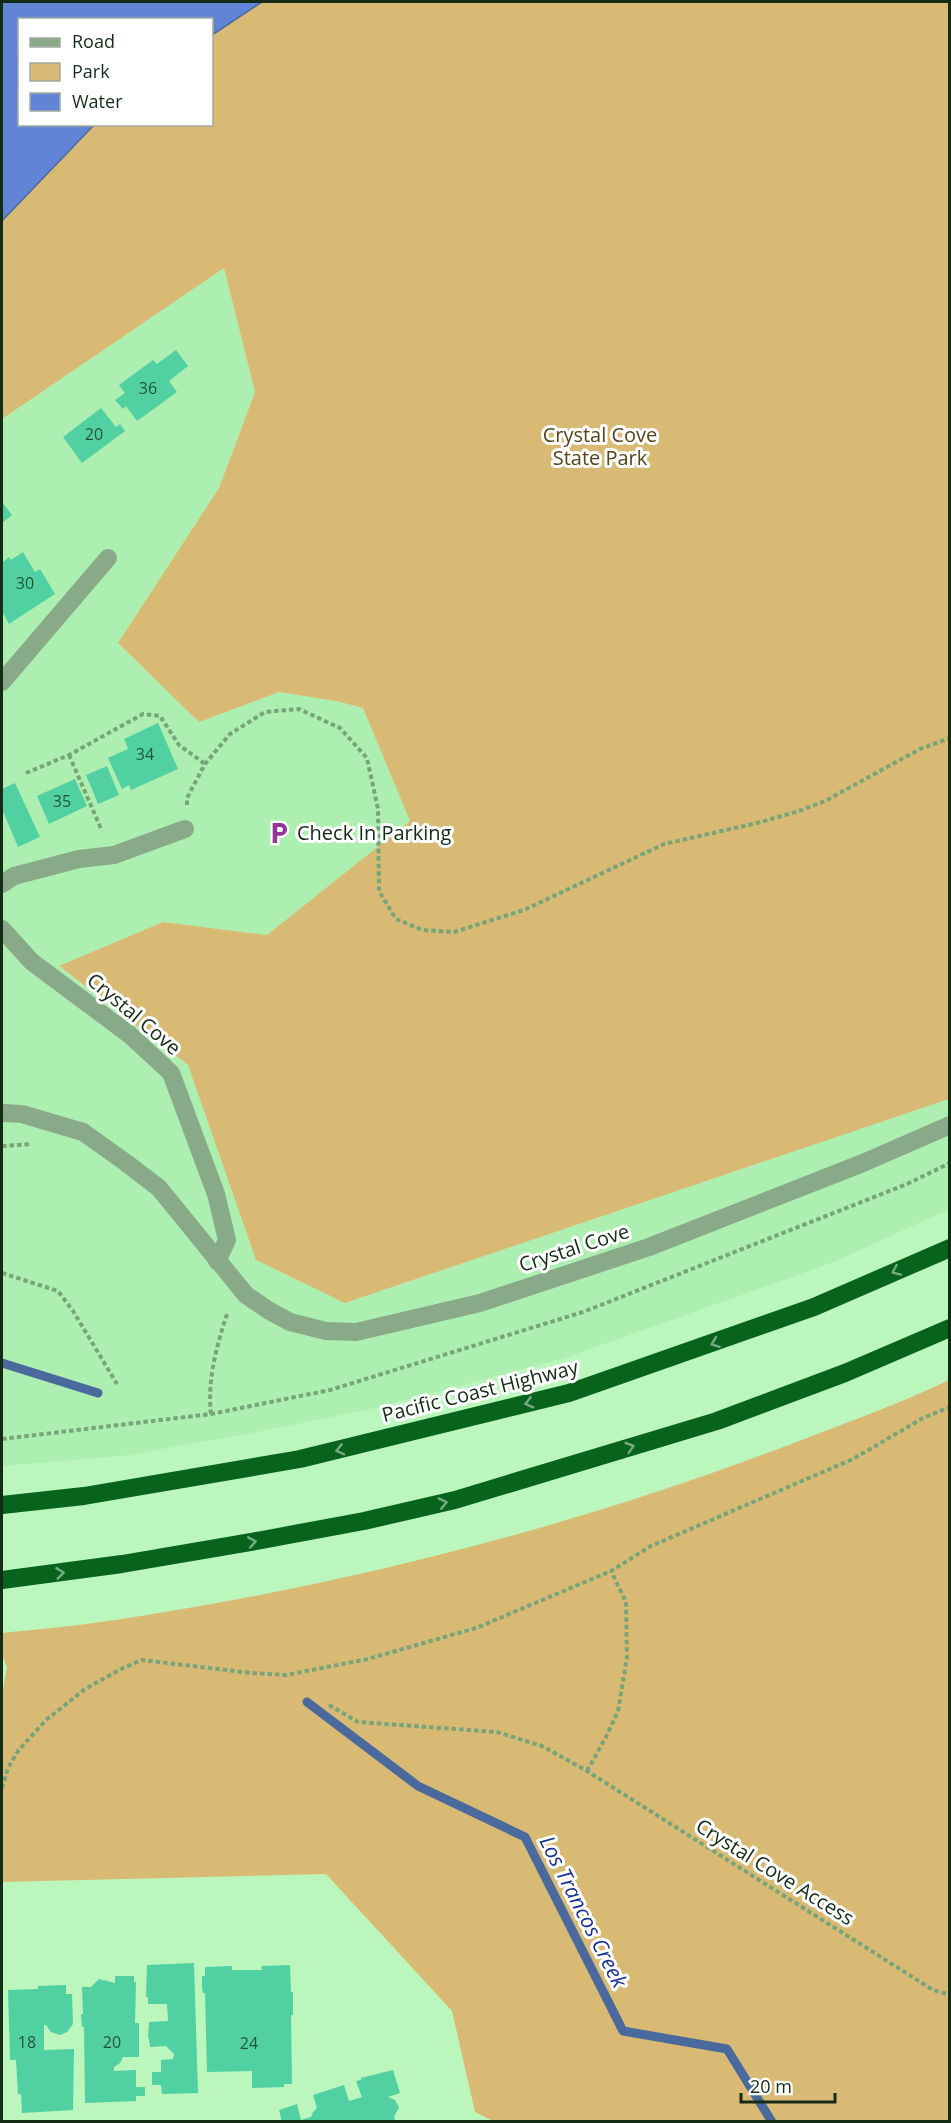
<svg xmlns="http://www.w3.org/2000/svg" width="951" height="2123" viewBox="0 0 951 2123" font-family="'Open Sans',sans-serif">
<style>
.built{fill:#adefb0}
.green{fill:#d9ba74;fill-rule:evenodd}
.water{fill:#6184d7;stroke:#4a699d;stroke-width:1.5}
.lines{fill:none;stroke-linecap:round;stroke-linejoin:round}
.stream{stroke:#4a699d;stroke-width:9}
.building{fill:#51d0a2}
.path{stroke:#77a479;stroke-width:4;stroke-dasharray:4.5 3;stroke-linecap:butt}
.minor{stroke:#88aa89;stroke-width:18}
.highway{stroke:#08641d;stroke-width:18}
.oneway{stroke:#77aa83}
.labels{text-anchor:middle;stroke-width:6;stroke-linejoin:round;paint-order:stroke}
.number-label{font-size:16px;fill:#235439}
.park-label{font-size:20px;fill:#574419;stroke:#fff}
.poi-label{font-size:20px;fill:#142b16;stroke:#fff;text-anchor:start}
.street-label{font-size:20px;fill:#142b16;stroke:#fff}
.water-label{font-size:21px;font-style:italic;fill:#163293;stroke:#fff}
</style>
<rect width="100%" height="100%" fill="#bbf6bd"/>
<polygon class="built" points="224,268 255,392 219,488 118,643 199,722 279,692 336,701 363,708 410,821 267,935 163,922 59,967 188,1065 256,1260 346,1303 949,1099 949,1209 834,1262 565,1358 371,1409 236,1436 122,1456 2,1466 2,419"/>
<g class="green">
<path d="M2 2H949V1099L345 1303 256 1260 188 1065 59 966 163 922 267 935 410 821 363 708 336 701 279 692 199 722 118 643 219 488 255 392 224 268 2 419ZM20 20H212V124H20Z"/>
<path d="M949 1380V2121H493L475 2112 452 2011 326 1874 2 1882V1695L7 1667 2 1654V1633C39 1629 77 1626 115 1620 347 1585 575 1527 794 1443 846 1423 899 1404 949 1380Z"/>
</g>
<polygon class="water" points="2,2 262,2 212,35 212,20 20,20 20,124 94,125 2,221"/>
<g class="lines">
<g class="stream">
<polyline points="2,1363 98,1393"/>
<polyline points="307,1702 418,1786 525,1837 623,2031 727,2049 772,2122"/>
</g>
</g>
<g class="building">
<polygon points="176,350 188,366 169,381 177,392 137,421 126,406 123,409 115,400 125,393 119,385 153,360 157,364"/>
<polygon points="101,408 116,427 120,424 125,431 82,463 63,437"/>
<polygon points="2,502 12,515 2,523"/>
<polygon points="23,552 35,572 40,569 55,594 9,624 2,611 2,563 9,557 11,560"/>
<polygon points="158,723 178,769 131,790 129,785 122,789 108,758 128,749 124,739"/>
<polygon points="107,766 119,795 98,804 86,775"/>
<polygon points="75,779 87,806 49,824 37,796"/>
<polygon points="15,783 40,837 18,847 2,809 2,789"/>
<polygon points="194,1963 198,2093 162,2094 161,2085 152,2085 152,2072 161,2072 161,2060 173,2059 174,2054 166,2046 150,2047 149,2039 148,2038 149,2022 168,2021 167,2004 148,2004 148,1997 146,1997 147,1965"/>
<polygon points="290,1965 291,1992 293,1992 293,2015 291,2015 292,2084 284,2084 284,2087 252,2088 252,2071 207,2072 205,1993 203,1993 202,1987 202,1976 205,1976 205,1967 232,1966 232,1970 262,1970 261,1966"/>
<polygon points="115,1976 134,1976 134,1982 136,1982 135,2023 139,2023 139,2057 123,2057 120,2063 114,2067 114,2071 136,2070 136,2087 145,2087 145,2096 136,2096 136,2101 85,2103 84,2027 82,2027 81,2014 83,2014 82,1987 91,1987 99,1979 115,1983"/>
<polygon points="66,1985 66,1994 72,1994 73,2024 67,2032 60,2035 51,2032 46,2025 44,2025 44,2050 74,2049 73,2110 22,2113 21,2094 18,2094 16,2060 10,2060 8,1990 38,1989 38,1986"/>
<polygon points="393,2070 400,2093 388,2097 395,2100 399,2107 394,2117 396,2122 282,2122 279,2110 297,2104 301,2120 311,2117 313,2112 317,2108 313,2095 344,2085 349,2101 362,2097 356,2081 361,2080 361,2078"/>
</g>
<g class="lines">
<g class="path">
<polyline points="69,755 102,831"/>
<polyline points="26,773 69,755 143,714 160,716 179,745 205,764"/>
<polyline points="187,805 187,798 205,764 230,734 265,712 299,709 340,728 367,758 378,809 379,891 396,919 422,930 454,932 524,910 664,844 757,823 796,812 825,801 920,749 950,738"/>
<polyline points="2,1146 31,1144"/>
<polyline points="2,1273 58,1291 73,1311 117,1384"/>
<path d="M211 1414C207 1380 217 1344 228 1311"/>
<polyline points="2,1439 211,1414 330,1390 583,1312 907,1184 950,1163"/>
<polyline points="329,1705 358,1722 497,1732 542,1746 587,1771 933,1990 950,1995"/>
<polyline points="587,1771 606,1737 618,1711 627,1657 626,1602 611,1571"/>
<polyline points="2,1788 8,1768 18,1751 46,1720 85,1689 121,1669 142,1660 251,1673 286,1675 368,1659 476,1628 611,1571 651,1546 853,1459 923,1418 950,1407"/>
</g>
<g class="minor">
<polyline points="2,682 108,558"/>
<polyline points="2,884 14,876 79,859 114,855 185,829"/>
<polyline points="2,929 32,962 130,1035 171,1073 216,1194 227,1240 217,1261"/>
<polyline points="2,1113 22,1114 83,1132 125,1162 159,1188 246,1295 268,1310 290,1322 326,1331 356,1332 480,1303 649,1247 863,1163 950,1125"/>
</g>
<g class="highway">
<polyline points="2,1505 84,1496 300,1459 569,1393 814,1307 950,1248"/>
<polyline points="2,1580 122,1564 262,1540 364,1521 455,1500 717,1421 845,1373 950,1328"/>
</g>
</g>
<defs><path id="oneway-chevron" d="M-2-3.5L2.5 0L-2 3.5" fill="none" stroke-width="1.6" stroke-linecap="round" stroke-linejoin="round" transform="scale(1.5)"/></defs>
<g class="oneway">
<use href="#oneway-chevron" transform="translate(896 1271) rotate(156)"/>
<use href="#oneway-chevron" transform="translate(715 1343) rotate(160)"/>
<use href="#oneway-chevron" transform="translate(529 1403) rotate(166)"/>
<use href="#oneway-chevron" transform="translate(630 1447) rotate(-17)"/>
<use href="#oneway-chevron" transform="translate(340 1450) rotate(166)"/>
<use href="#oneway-chevron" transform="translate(443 1503) rotate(-13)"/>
<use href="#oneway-chevron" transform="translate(252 1542) rotate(-10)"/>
<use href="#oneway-chevron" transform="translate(60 1573) rotate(-7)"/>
</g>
<defs>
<g id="parking-bare" transform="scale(1.8)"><path d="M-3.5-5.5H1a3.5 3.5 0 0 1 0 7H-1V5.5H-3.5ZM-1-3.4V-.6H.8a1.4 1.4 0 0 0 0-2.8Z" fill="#96349b" stroke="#fff" stroke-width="2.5" paint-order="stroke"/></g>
</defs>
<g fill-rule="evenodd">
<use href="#parking-bare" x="279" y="833"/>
</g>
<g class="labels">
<g class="number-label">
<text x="148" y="394">36</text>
<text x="94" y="440">20</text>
<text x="25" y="589">30</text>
<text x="145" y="760">34</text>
<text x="62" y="807">35</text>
<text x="27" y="2048">18</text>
<text x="112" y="2048">20</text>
<text x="249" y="2049">24</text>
</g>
<g class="park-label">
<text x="600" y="442">Crystal Cove<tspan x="600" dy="23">State Park</tspan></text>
</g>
<g class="poi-label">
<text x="297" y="840">Check In Parking</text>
</g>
<g class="street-label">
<text transform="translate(134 1014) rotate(40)" y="7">Crystal Cove</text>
<text transform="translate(574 1248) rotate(-18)" y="7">Crystal Cove</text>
<text transform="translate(480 1391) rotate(-14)" y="7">Pacific Coast Highway</text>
<text transform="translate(775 1872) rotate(32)" y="7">Crystal Cove Access</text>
</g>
<g class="water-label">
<text transform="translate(583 1912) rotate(63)" y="7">Los Trancos Creek</text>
</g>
</g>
<rect width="951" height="2123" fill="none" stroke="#142b16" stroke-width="6"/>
<rect x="18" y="18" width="195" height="108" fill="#ffffff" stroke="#a1aaa2" stroke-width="1.5"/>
<rect x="30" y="38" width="30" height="9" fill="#88aa89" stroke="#a1aaa2" stroke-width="1.5"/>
<text x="72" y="48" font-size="18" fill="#142b16">Road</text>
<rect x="30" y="63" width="30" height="18" fill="#d9ba74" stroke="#a1aaa2" stroke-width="1.5"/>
<text x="72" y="78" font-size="18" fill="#142b16">Park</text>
<rect x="30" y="93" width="30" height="18" fill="#6184d7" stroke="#a1aaa2" stroke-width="1.5"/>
<text x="72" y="108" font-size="18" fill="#142b16">Water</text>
<path d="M741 2093v9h94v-9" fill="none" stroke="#142b16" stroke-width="3"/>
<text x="750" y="2093" font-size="18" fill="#142b16" stroke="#ffffff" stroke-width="4.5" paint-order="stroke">20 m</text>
</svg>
